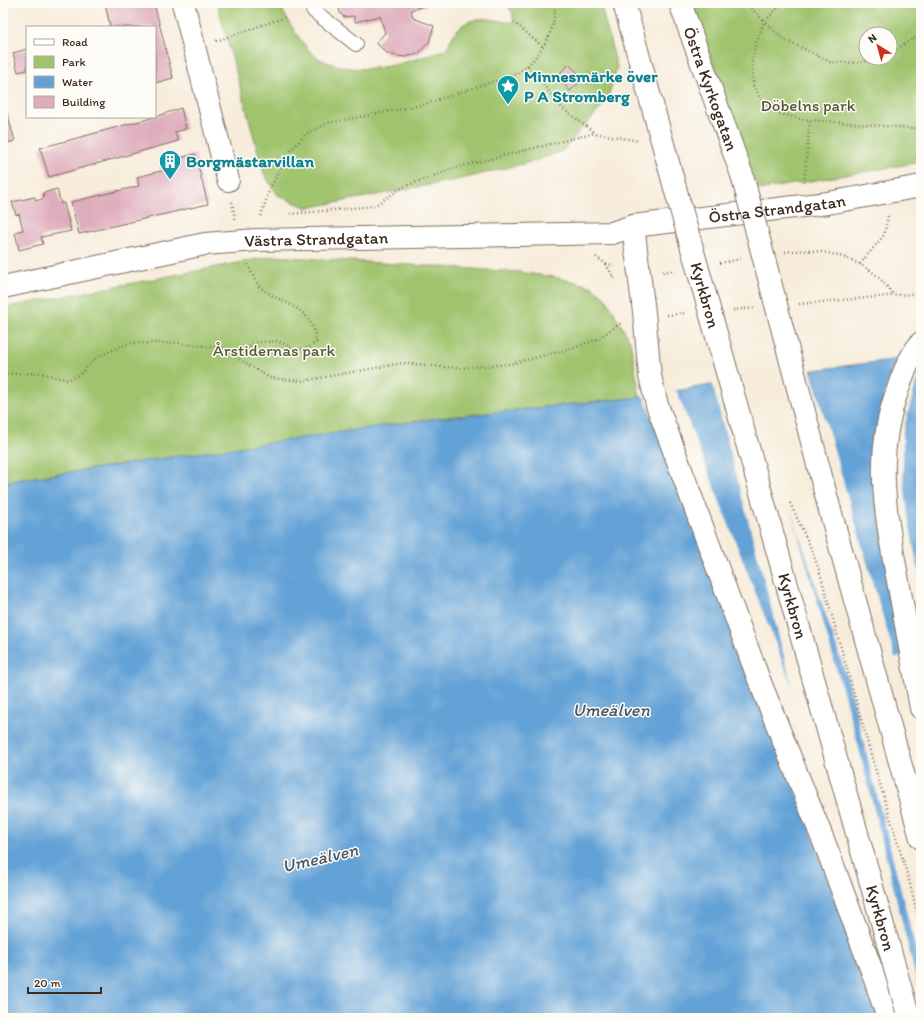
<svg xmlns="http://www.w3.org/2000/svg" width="924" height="1021" viewBox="0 0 924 1021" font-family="Itim,sans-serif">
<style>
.green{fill:#a0c46e;stroke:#6e7746;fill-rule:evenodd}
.water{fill:#64a2d6;stroke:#50667a}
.pier{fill:#f7ecda}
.building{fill:#deacbb}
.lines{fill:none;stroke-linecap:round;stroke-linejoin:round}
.service-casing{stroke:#7d6e60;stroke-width:16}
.minor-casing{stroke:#7d6e60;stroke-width:24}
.tertiary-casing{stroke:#7d6e60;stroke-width:24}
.path{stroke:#7d6e60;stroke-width:2.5;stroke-dasharray:1 3;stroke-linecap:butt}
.service{stroke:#fff;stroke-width:14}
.minor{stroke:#fff;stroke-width:22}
.tertiary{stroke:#fff;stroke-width:22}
.tertiary-bridge-casing{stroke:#7d6e60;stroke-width:24;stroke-linecap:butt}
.path-bridge{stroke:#7d6e60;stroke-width:2.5;stroke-dasharray:1 3;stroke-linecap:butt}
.tertiary-bridge{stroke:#fff;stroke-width:22}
.labels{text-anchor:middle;stroke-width:3;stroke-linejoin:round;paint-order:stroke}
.culture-label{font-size:17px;font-weight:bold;fill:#0d838f;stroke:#fdfcf7;text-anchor:start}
.street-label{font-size:17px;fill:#3b2a1e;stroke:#fdfcf7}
.park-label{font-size:17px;fill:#595836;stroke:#fdfcf7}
.water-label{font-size:18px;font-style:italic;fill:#4b5a68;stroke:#fdfcf7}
</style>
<rect width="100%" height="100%" fill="#fdfcf7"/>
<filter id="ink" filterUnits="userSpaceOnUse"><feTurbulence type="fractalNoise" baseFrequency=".025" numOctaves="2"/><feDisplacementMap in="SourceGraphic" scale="8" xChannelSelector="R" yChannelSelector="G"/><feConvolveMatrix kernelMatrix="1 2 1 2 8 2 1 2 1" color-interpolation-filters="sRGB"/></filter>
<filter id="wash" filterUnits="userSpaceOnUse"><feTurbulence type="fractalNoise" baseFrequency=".012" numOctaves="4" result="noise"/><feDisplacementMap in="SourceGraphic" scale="16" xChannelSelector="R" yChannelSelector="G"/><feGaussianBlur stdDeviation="0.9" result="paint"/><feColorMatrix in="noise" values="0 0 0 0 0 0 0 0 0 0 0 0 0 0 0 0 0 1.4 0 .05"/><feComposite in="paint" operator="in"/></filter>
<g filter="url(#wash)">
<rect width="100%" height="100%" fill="#f7ecda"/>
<g class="green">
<path d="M217 3H279C285 17 306 53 320 59 362 80 406 62 447 49 455 25 470 15 496 20 503 21 507 23 514 22L512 12 506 3H600L617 67 607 101 562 151 535 161 461 179 307 208 278 195 264 174Z"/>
<path d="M691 3H921V162L758 190ZM866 34H890V58H866Z"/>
<polygon points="274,256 519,272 554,277 591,286 605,297 630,341 640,397 422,420 3,482 3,308"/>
</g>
<polygon class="water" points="921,356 921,1018 3,1018 3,482 422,420 640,397 745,379"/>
<polygon class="pier" points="921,354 921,368 918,374 903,431 903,472 908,516 921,588 921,970 850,687 790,507 857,741 921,998 921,1018 881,1018 715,570 643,395 676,390 792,686 712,383 810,368 895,658 906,656 878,444 886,389 900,356"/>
<g id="blocks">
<g class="building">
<polygon points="105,3 154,3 173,78 155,83 155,27 107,27 110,26"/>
<polygon points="331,3 433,3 411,10 413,18 434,26 429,42 418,54 404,57 388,54 376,43 385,33 380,16 355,22 354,16 344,17 340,13 338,4 331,5"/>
<polygon points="27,49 27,70 18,72 13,53"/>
<polygon points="569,64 583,79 570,91 557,76"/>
<polygon points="3,99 15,141 3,144"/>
<polygon points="181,108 186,129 175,132 178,141 49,177 40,148 155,117"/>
<polygon points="195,154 208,204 79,234 71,202 139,186 137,177 165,170 162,163"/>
<polygon points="57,189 61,204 64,203 71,231 41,237 43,244 19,250 15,232 23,230 19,214 16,215 12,202 35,197 36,201 44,198 43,193"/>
</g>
</g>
</g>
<g filter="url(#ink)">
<use href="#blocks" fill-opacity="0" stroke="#7d6e60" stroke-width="1"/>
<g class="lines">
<g class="service-casing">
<polyline id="service" points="310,3 314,11 356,44"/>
</g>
<g class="minor-casing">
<g id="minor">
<polyline points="183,3 228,180"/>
<path id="s1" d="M3 287 205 244 257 240 612 233 633 226"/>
</g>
</g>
<g class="tertiary-casing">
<g id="tertiary">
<polyline points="624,3 677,195"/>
<path id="s2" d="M680 3 742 175"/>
<path d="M921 343C910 356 903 373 898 389 872 459 887 521 900 592 907 630 914 669 921 708"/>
<polyline points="828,503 921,838"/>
<path id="s3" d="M888 1018 872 971 828 852 758 677 657 405 650 376 644 312 633 226 828 203 921 186"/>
</g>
</g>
<g class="path">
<polyline points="745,3 782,38 830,62 858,63 879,58"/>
<polyline points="783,3 764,22 755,46 752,61 753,85 764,104 776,112 800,119 921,129"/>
<polyline points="514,22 543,47"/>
<polyline points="216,41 286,17"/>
<polyline points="890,53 921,34"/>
<polyline points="528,66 562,108 595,133"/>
<polyline points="804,182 810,121"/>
<polyline points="232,202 235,219"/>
<polyline points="290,214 374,206 403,187 454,168 595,133 639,141"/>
<path d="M261 216 268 194 278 172 291 150 306 134 328 123 422 105 516 74C541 58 556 32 555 3"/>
<path d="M785 252C816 247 850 255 875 274 882 280 888 288 894 295"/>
<polyline points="596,257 606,264 614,265"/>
<polyline points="720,263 741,259"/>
<polyline points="606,264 615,280"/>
<polyline points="860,264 884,235 888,216"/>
<polyline points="663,272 674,270"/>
<polyline points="799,304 921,293"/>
<polyline points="733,310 754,308"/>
<polyline points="667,315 686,313"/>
<path d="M222 348 246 349 257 342 278 341 295 350 308 348 316 342C313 305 284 306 261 288 255 283 251 270 247 263"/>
<polyline points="3,374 41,373 68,380 79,375 97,357 129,343 179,343 221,348 270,378 303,381 403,363 457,368 510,364 574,348 597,339 621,323"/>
</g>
<use href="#service" class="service"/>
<use href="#minor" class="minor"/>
<use href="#tertiary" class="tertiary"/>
<g class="tertiary-bridge-casing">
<g id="tertiary-bridge">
<polyline points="742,175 828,503"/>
<path id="s4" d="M677 195 909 1018"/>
</g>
</g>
<polyline class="path-bridge" points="790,503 811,548 820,573 872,758 909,880 921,929"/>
<use href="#tertiary-bridge" class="tertiary-bridge"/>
</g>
</g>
<defs>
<g id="sight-pin" transform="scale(1.15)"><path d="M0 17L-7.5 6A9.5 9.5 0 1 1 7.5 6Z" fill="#0f9aa8" stroke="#fdfcf7"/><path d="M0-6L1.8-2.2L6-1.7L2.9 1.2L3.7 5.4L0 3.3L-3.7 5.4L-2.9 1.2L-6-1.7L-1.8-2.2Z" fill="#fff"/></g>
<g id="building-pin" transform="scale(1.15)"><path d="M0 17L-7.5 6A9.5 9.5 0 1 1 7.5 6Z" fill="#0f9aa8" stroke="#fdfcf7"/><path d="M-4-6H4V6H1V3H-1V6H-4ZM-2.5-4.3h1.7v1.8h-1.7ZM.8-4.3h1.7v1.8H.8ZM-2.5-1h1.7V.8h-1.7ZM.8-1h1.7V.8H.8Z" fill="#fff"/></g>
</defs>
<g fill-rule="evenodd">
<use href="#sight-pin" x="508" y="86"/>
<use href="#building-pin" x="170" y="161"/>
</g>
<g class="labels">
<g class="culture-label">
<text x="524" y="82">Minnesmärke över<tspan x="524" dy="20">P A Stromberg</tspan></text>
<text x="186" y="167">Borgmästarvillan</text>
</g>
<g class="street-label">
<text dy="6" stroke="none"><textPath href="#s2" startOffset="91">Östra Kyrkogatan</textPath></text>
<text dy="6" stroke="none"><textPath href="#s3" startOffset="981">Östra Strandgatan</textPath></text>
<text dy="6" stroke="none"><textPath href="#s1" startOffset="318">Västra Strandgatan</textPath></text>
<text dy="6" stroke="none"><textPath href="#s4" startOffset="104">Kyrkbron</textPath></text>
<text dy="6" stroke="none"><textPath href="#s4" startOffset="427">Kyrkbron</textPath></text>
<text dy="6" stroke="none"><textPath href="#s4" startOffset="751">Kyrkbron</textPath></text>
</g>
<g class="park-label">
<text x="808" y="111">Döbelns park</text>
<text x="274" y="356">Årstidernas park</text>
</g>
<g class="water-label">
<text x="611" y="716">Umeälven</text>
<text transform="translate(320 858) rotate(-13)" y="6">Umeälven</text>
</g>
</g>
<rect width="924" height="1021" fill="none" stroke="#fdfcf7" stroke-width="16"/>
<rect x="26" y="26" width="130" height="92" fill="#fdfcf7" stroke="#afa8a0"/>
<rect x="34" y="39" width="20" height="6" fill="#ffffff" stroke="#afa8a0"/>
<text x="62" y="46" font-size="12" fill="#3b2a1e">Road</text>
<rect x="34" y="56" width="20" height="12" fill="#a0c46e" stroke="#afa8a0"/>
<text x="62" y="66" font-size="12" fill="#3b2a1e">Park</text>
<rect x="34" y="76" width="20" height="12" fill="#64a2d6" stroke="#afa8a0"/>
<text x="62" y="86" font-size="12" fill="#3b2a1e">Water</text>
<rect x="34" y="96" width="20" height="12" fill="#deacbb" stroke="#afa8a0"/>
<text x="62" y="106" font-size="12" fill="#3b2a1e">Building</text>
<g transform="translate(878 46) rotate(323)"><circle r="19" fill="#fdfcf7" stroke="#afa8a0"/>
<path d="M0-3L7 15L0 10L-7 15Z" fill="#c8321e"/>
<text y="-6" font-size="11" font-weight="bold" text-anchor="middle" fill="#3b2a1e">N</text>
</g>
<path d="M28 987v6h73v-6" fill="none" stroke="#3b2a1e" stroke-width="2"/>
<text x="34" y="987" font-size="12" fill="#3b2a1e" stroke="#fdfcf7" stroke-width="3" paint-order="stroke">20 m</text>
</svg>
